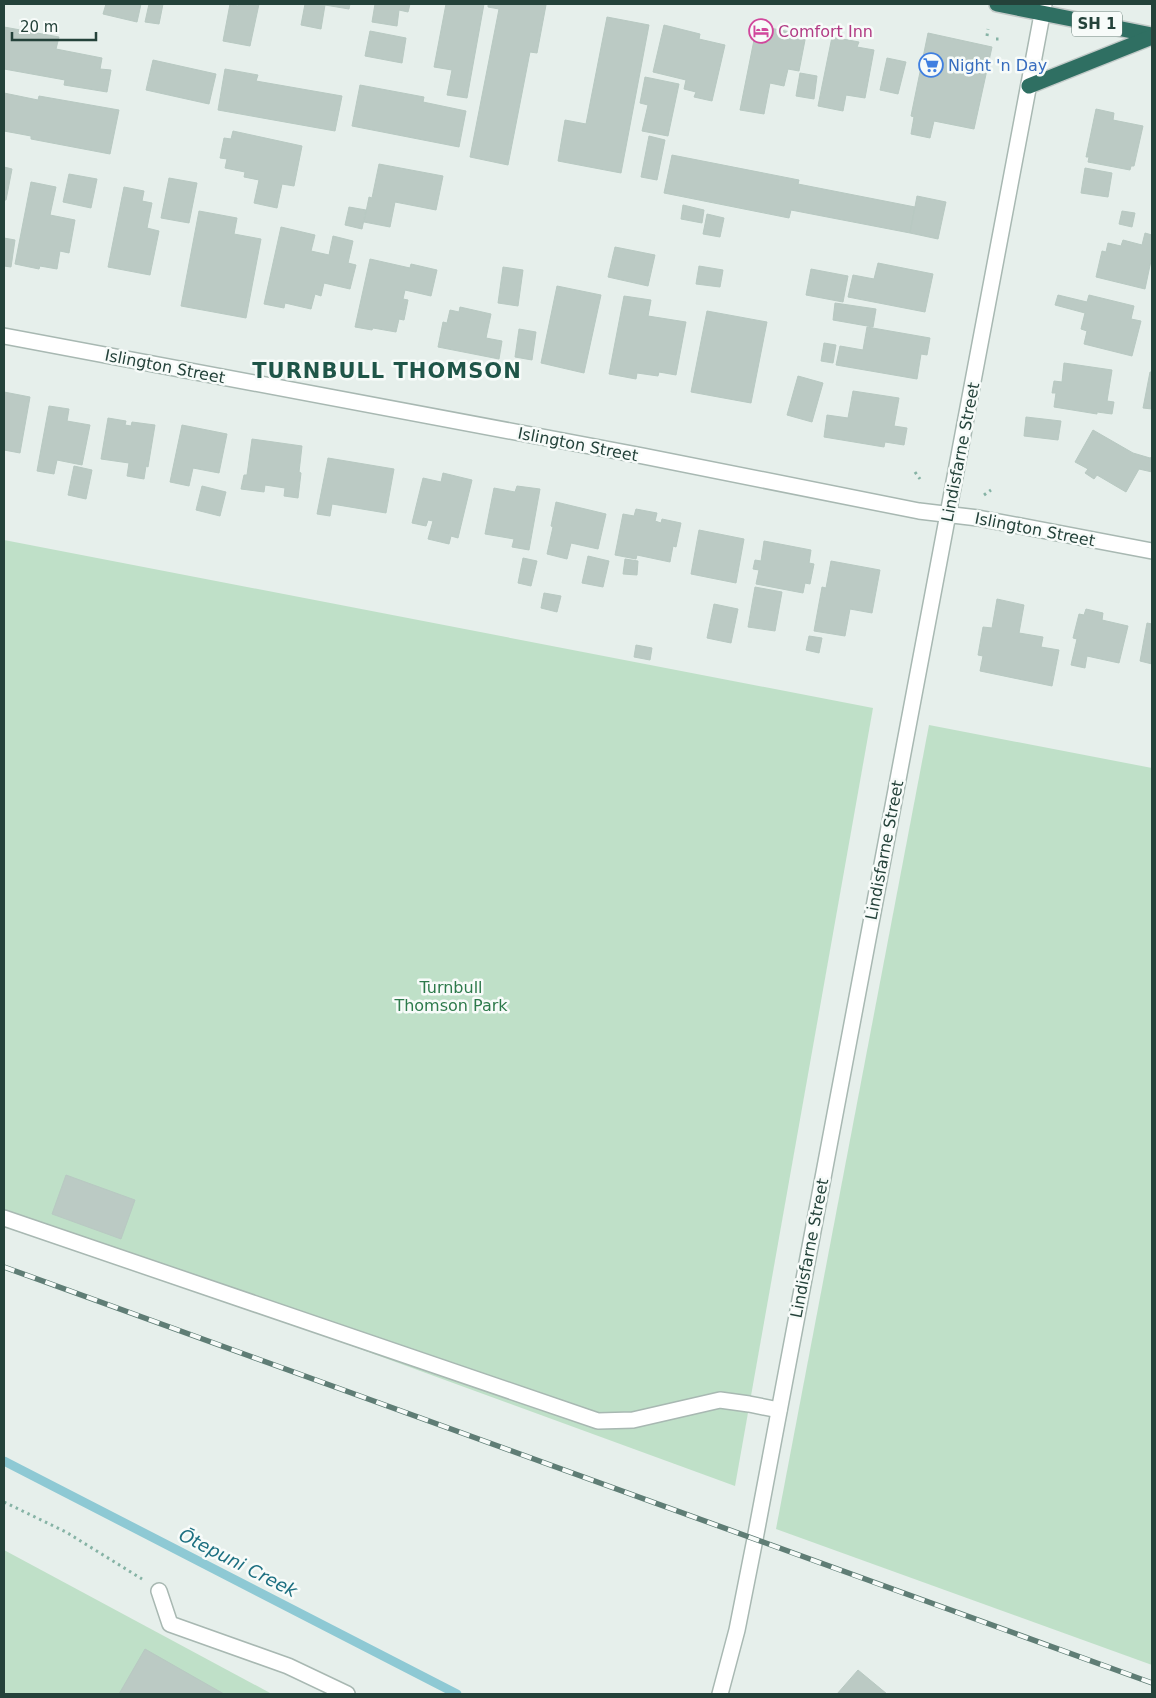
<svg xmlns="http://www.w3.org/2000/svg" width="1156" height="1698" viewBox="0 0 1156 1698" font-family="'DejaVu Sans',sans-serif">
<style>
.green{fill:#bfe0c8}
.lines{fill:none;stroke-linecap:round;stroke-linejoin:round}
.stream{stroke:#8ec9d4;stroke-width:9}
.building{fill:#bbcac4;stroke:#b8c9c2}
.minor-casing{stroke:#a8b8b2;stroke-width:18}
.highway-casing{stroke:#c2cac8;stroke-width:18}
.path{stroke:#86b3a5;stroke-width:3;stroke-dasharray:2.5 4;stroke-linecap:butt}
.minor{stroke:#fff;stroke-width:15}
.highway{stroke:#2f6f62;stroke-width:15}
.rail-casing{stroke:#5f7d75;stroke-width:5.5}
.rail{stroke:#f7fbf9;stroke-width:4;stroke-dasharray:11;stroke-linecap:butt}
.labels{text-anchor:middle;stroke-width:5;stroke-linejoin:round;paint-order:stroke}
.shield{fill:#f7fbf9;stroke:#637a73;stroke-width:1}
.shield-label{font-size:15px;font-weight:bold;fill:#24423a}
.hotel-label{font-size:16px;fill:#b23c85;stroke:#f7fbf9;text-anchor:start}
.shop-label{font-size:16px;fill:#366cbe;stroke:#f7fbf9;text-anchor:start}
.street-label{font-size:16px;fill:#24423a;stroke:#f7fbf9}
.park-label{font-size:16px;fill:#2d7a4b;stroke:#f7fbf9}
.water-label{font-size:18px;font-style:italic;fill:#1c6f80;stroke:#f7fbf9}
.district-label{font-size:21px;font-weight:bold;letter-spacing:1px;fill:#1f5548;stroke:#f7fbf9}
</style>
<rect width="100%" height="100%" fill="#e6efeb"/>
<g class="green">
<polygon points="4,540 873,708 735,1486 4,1219"/>
<polygon points="929,725 1152,768 1152,1665 776,1529"/>
<polygon points="4,1550 272,1694 4,1694"/>
</g>
<g class="lines">
<polyline class="stream" points="4,1461 457,1694"/>
</g>
<g class="building">
<polygon points="106,4 141,4 137,22 103,14"/>
<polygon points="149,4 163,4 159,24 145,22"/>
<polygon points="230,4 238,6 238,4 259,4 250,46 223,41"/>
<polygon points="305,4 350,4 349,9 325,5 321,29 301,25"/>
<polygon points="375,4 410,4 408,12 399,10 397,26 372,22"/>
<polygon points="446,4 484,4 467,98 447,95 452,70 434,67"/>
<polygon points="488,4 546,5 537,53 530,52 508,165 470,157 499,9 488,7"/>
<polygon points="607,17 649,25 621,173 558,161 565,120 586,124"/>
<polygon points="755,21 771,24 770,28 806,35 799,71 788,69 784,86 770,83 764,114 740,110 754,40 751,39"/>
<polygon points="664,25 700,34 699,39 725,45 712,101 694,97 696,92 684,89 686,80 653,72"/>
<polygon points="4,27 59,37 56,49 102,58 100,69 111,70 107,92 64,85 65,80 4,69"/>
<polygon points="370,31 406,38 402,63 365,56"/>
<polygon points="928,33 992,47 974,129 934,121 930,138 911,134 914,117 911,116"/>
<polygon points="832,37 859,42 857,47 874,50 865,98 846,95 843,111 818,106"/>
<polygon points="887,58 906,62 898,94 880,90"/>
<polygon points="153,60 216,74 209,104 146,90"/>
<polygon points="225,69 258,75 256,81 342,96 335,131 218,110"/>
<polygon points="800,73 817,76 814,99 796,96"/>
<polygon points="645,77 679,84 668,136 642,131 648,105 640,103"/>
<polygon points="360,85 424,97 423,102 466,111 459,147 352,126"/>
<polygon points="4,93 38,100 39,96 119,110 110,154 31,139 31,136 4,131"/>
<polygon points="1096,109 1114,113 1113,120 1143,126 1134,166 1131,166 1130,170 1088,162 1089,157 1086,157"/>
<polygon points="233,131 302,146 294,186 282,184 277,208 254,203 259,180 244,177 245,172 225,168 227,159 220,158 224,138 231,139"/>
<polygon points="649,136 665,140 657,180 641,177"/>
<polygon points="672,155 799,180 798,184 915,207 910,233 791,210 789,218 664,193"/>
<polygon points="379,164 443,176 436,210 395,202 390,227 364,222 369,197 372,198"/>
<polygon points="4,167 12,169 6,200 4,200"/>
<polygon points="1085,168 1112,173 1108,197 1081,193"/>
<polygon points="69,174 97,179 91,208 63,202"/>
<polygon points="169,178 197,183 189,223 161,218"/>
<polygon points="31,182 56,187 50,215 75,220 69,253 60,251 57,269 40,266 39,269 15,264"/>
<polygon points="124,187 144,191 142,201 152,203 147,228 159,231 150,275 108,267"/>
<polygon points="917,196 946,202 938,239 910,233"/>
<polygon points="683,205 704,210 702,223 681,219"/>
<polygon points="349,207 366,210 362,229 345,225"/>
<polygon points="199,211 237,218 234,234 261,239 246,318 181,306"/>
<polygon points="1122,211 1135,213 1132,227 1119,224"/>
<polygon points="707,214 724,218 720,237 703,234"/>
<polygon points="281,227 315,235 311,251 329,255 333,236 353,241 348,263 356,265 350,289 324,283 321,296 315,294 311,309 285,303 284,308 264,304"/>
<polygon points="1145,233 1152,235 1152,256 1145,289 1096,277 1102,251 1106,252 1108,243 1121,246 1123,240 1142,245"/>
<polygon points="4,238 15,240 11,267 4,266"/>
<polygon points="615,247 655,255 648,286 608,277"/>
<polygon points="370,259 410,268 411,264 437,270 431,296 405,290 403,299 408,300 404,320 399,319 396,332 373,328 372,330 355,327"/>
<polygon points="878,263 933,274 925,312 848,297 853,275 874,279"/>
<polygon points="699,266 723,270 720,287 696,284"/>
<polygon points="503,267 523,270 518,306 498,303"/>
<polygon points="811,269 848,276 843,302 806,295"/>
<polygon points="557,286 601,295 584,373 541,363"/>
<polygon points="1058,295 1087,302 1089,295 1134,306 1131,319 1141,321 1132,356 1084,344 1087,331 1081,329 1085,313 1055,305"/>
<polygon points="624,296 651,300 648,316 686,322 676,375 659,372 658,376 637,373 636,379 609,374"/>
<polygon points="835,303 876,309 873,327 833,320"/>
<polygon points="460,307 491,314 486,338 502,341 499,359 438,347 443,322 447,323 450,310 459,312"/>
<polygon points="707,311 767,322 751,403 691,392"/>
<polygon points="867,327 930,338 927,355 921,354 917,379 836,365 840,346 863,350"/>
<polygon points="519,329 536,332 532,360 515,357"/>
<polygon points="824,343 836,345 833,363 821,361"/>
<polygon points="1064,363 1112,370 1107,401 1114,402 1112,414 1097,412 1097,414 1054,407 1056,393 1052,393 1054,381 1062,382"/>
<polygon points="1150,372 1152,372 1152,409 1143,408"/>
<polygon points="798,376 823,383 812,422 787,415"/>
<polygon points="853,391 899,398 894,426 907,428 904,445 885,442 884,447 824,437 827,415 848,418"/>
<polygon points="4,392 30,397 20,453 4,450"/>
<polygon points="49,406 69,409 67,421 90,425 82,465 57,460 54,474 37,471"/>
<polygon points="1026,417 1061,421 1058,440 1024,436"/>
<polygon points="108,418 126,421 125,425 131,426 132,422 155,425 148,467 146,466 144,479 127,476 129,463 101,459"/>
<polygon points="182,425 227,434 219,473 193,468 189,486 170,482"/>
<polygon points="1093,430 1133,453 1150,458 1152,457 1152,472 1139,469 1126,492 1097,475 1094,479 1085,473 1088,469 1075,462"/>
<polygon points="252,439 302,446 299,472 301,473 298,498 284,496 285,488 265,485 264,492 241,489 244,475 247,475"/>
<polygon points="328,458 394,469 386,513 332,504 330,516 317,514"/>
<polygon points="74,466 92,470 86,499 68,495"/>
<polygon points="443,473 472,480 458,538 451,536 449,544 428,539 433,521 428,520 426,526 412,523 423,478 441,482"/>
<polygon points="202,486 226,492 220,516 196,510"/>
<polygon points="517,486 540,489 529,550 512,547 514,539 485,534 494,488 515,492"/>
<polygon points="556,502 606,514 598,549 571,543 567,559 547,554 553,527 551,526"/>
<polygon points="636,509 657,513 655,521 661,523 662,519 681,523 676,547 673,546 670,562 637,555 636,559 615,555 623,514 634,516"/>
<polygon points="699,530 744,539 736,583 691,574"/>
<polygon points="764,541 811,550 809,563 814,564 810,584 805,583 803,593 756,584 759,570 753,569 755,560 761,561"/>
<polygon points="588,556 609,561 603,587 582,583"/>
<polygon points="523,558 537,561 531,586 518,583"/>
<polygon points="625,559 638,561 637,575 623,574"/>
<polygon points="831,561 880,570 872,613 850,609 845,636 814,631 822,587 826,588"/>
<polygon points="755,587 782,592 775,631 748,627"/>
<polygon points="544,593 561,596 557,612 541,608"/>
<polygon points="997,599 1024,605 1019,633 1043,637 1041,647 1059,650 1052,686 980,671 983,656 978,655 983,627 992,628"/>
<polygon points="714,604 738,609 731,643 707,638"/>
<polygon points="1086,609 1103,613 1102,620 1128,626 1119,663 1087,656 1085,668 1071,665 1077,639 1073,638 1079,614 1084,615"/>
<polygon points="1147,623 1152,624 1152,664 1140,661"/>
<polygon points="809,636 822,638 819,653 806,650"/>
<polygon points="636,645 652,648 650,660 634,657"/>
<polygon points="66,1175 135,1200 121,1239 52,1214"/>
<polygon points="145,1649 224,1694 119,1694"/>
<polygon points="858,1670 887,1694 837,1694"/>
</g>
<g class="lines">
<g class="minor-casing">
<g id="minor">
<polyline points="4,336 643,456 919,511 978,518 1152,551"/>
<polyline points="4,1218 598,1421 633,1420 720,1400 749,1404 779,1410"/>
<polyline points="159,1591 170,1624 288,1666 347,1694"/>
<polyline points="720,1694 737,1630 755,1539 1044,4"/>
</g>
</g>
<g class="highway-casing">
<g id="highway">
<polyline points="997,4 1152,35"/>
<polyline points="1029,86 1152,37"/>
</g>
</g>
<g class="path">
<polyline points="987,36 988,29"/>
<polyline points="996,39 1001,39"/>
<polyline points="915,472 920,479"/>
<polyline points="984,495 991,490"/>
<polyline points="4,1502 66,1532 142,1579"/>
</g>
<use href="#minor" class="minor"/>
<use href="#highway" class="highway"/>
<g class="rail-casing">
<polyline id="rail" points="4,1267 1152,1683"/>
</g>
<use href="#rail" class="rail"/>
</g>
<defs>
<g id="hotel-ring" transform="scale(1.25)"><circle r="9.5" fill="#f7fbf9" stroke="#d1479c" stroke-width="1.5"/><path d="M-6-4.5h1.5V1H6V5H4.5V3h-9V5H-6ZM-4 0a1.8 1.8 0 1 1 3.6 0ZM.5 0V-2.5h3Q6-2.5 6 0Z" fill="#d1479c"/></g>
<g id="supermarket-ring" transform="scale(1.25)"><circle r="9.5" fill="#f7fbf9" stroke="#3f7fe0" stroke-width="1.5"/><path d="M-6-5.5h2.5l.6 2H6L4.5 2H-2.5L-4.4-4H-6ZM-1.5 3.2a1.3 1.3 0 1 0 .1 0ZM3 3.2a1.3 1.3 0 1 0 .1 0Z" fill="#3f7fe0"/></g>
</defs>
<g fill-rule="evenodd">
<use href="#hotel-ring" x="761" y="31"/>
<use href="#supermarket-ring" x="931" y="65"/>
</g>
<g class="labels">
<rect class="shield" x="1072" y="11.5" width="50" height="25" rx="4"/>
<g class="shield-label">
<text x="1097" y="29">SH 1</text>
</g>
<g class="hotel-label">
<text x="778" y="37">Comfort Inn</text>
</g>
<g class="shop-label">
<text x="948" y="71">Night 'n Day</text>
</g>
<g class="street-label">
<text transform="translate(165 366) rotate(11)" y="6">Islington Street</text>
<text transform="translate(578 444) rotate(11)" y="6">Islington Street</text>
<text transform="translate(960 452) rotate(-79)" y="6">Lindisfarne Street</text>
<text transform="translate(1035 529) rotate(11)" y="6">Islington Street</text>
<text transform="translate(884 850) rotate(-79)" y="6">Lindisfarne Street</text>
<text transform="translate(809 1248) rotate(-79)" y="6">Lindisfarne Street</text>
</g>
<g class="park-label">
<text x="451" y="993">Turnbull<tspan x="451" dy="18">Thomson Park</tspan></text>
</g>
<g class="water-label">
<text transform="translate(238 1563) rotate(27)" y="6">Ōtepuni Creek</text>
</g>
<g class="district-label">
<text x="387" y="378">TURNBULL THOMSON</text>
</g>
</g>
<rect width="1156" height="1698" fill="none" stroke="#24423a" stroke-width="10"/>
<path d="M12 32v8h84v-8" fill="none" stroke="#24423a" stroke-width="2.5"/>
<text x="20" y="32" font-size="15" fill="#24423a" stroke="#f7fbf9" stroke-width="4" paint-order="stroke">20 m</text>
</svg>
